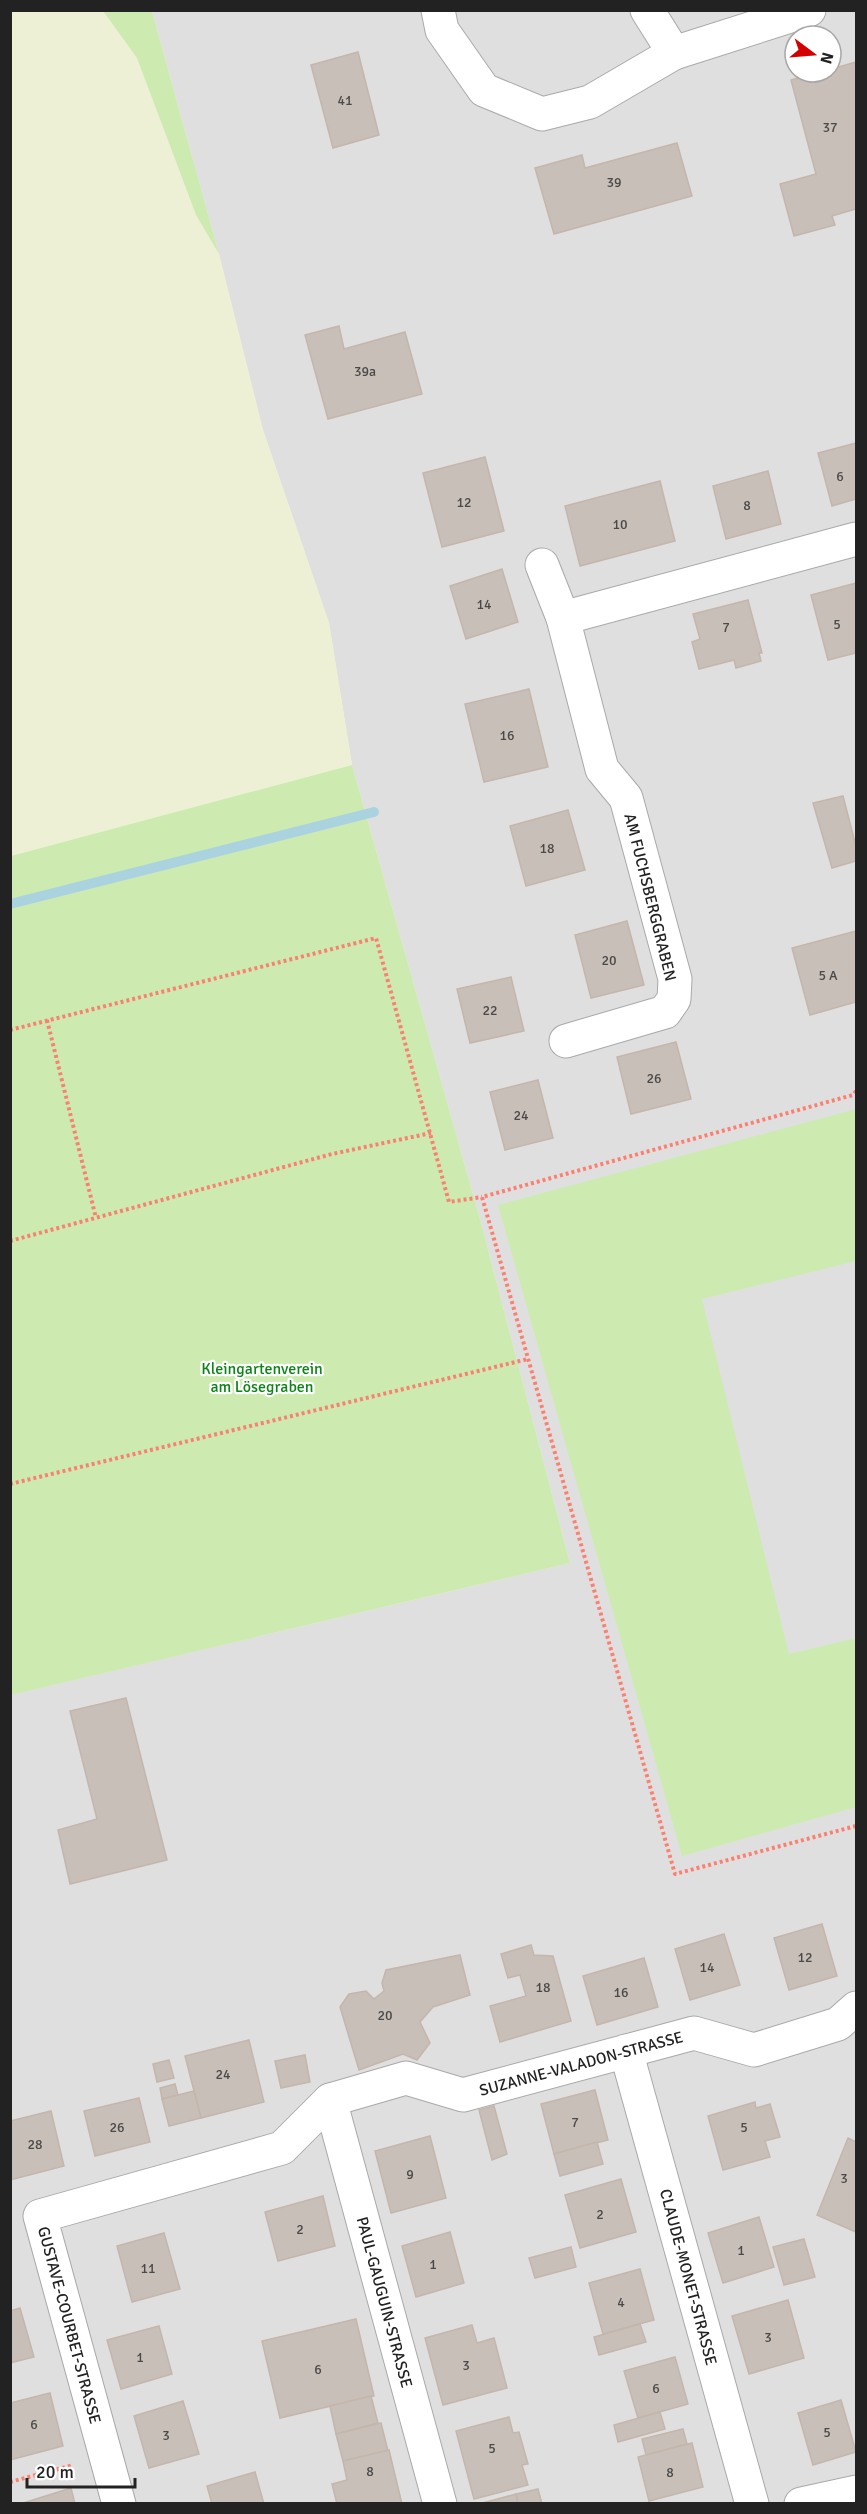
<svg xmlns="http://www.w3.org/2000/svg" width="867" height="2514" viewBox="0 0 867 2514" font-family="Signika,sans-serif">
<style>
.residential{fill:#e0dfdf;fill-rule:evenodd}
.farmland{fill:#eef0d5}
.grass{fill:#cdebb0}
.lines{fill:none;stroke-linecap:round;stroke-linejoin:round}
.stream{stroke:#aad3df;stroke-width:10}
.building{fill:#c7bfb8;stroke:#c4b6ab;stroke-width:1.5}
.minor-casing{stroke:#a9a9a9;stroke-width:35}
.path{stroke:#fa8072;stroke-width:4;stroke-dasharray:3 3;stroke-linecap:butt}
.minor{stroke:#fff;stroke-width:33}
.labels{text-anchor:middle;stroke-width:4.5;stroke-linejoin:round;paint-order:stroke}
.number-label{font-size:14px;fill:#4b4948}
.street-label{font-size:16px;fill:#222;stroke:#fff}
.park-label{font-size:16px;fill:#0c8416;stroke:#fff}
</style>
<rect width="100%" height="100%" fill="#f2efe9"/>
<path class="residential" d="M152 11H856V2503H11L10 1695 570 1563 480 1219 352 765 329 623 263 430 219 254ZM795 36H831V72H795Z"/>
<polygon class="farmland" points="11,11 103,11 137,58 196,215 219,254 263,430 329,623 352,765 11,856"/>
<g class="grass">
<polygon points="103,11 152,11 219,254 196,215 137,58"/>
<polygon points="352,765 480,1219 570,1563 11,1695 11,856"/>
<polygon points="856,1109 856,1261 702,1299 789,1654 856,1638 856,1807 682,1856 498,1205"/>
</g>
<g class="lines">
<polyline class="stream" points="10,904 374,812"/>
</g>
<g class="building">
<polygon points="358,52 379,135 333,148 311,65"/>
<polygon points="856,62 856,209 832,216 835,225 794,236 780,184 816,174 791,80 820,72 831,72 831,69"/>
<polygon points="677,143 692,196 554,234 535,168 582,155 585,168"/>
<polygon points="339,326 344,349 405,332 422,394 328,419 305,335"/>
<polygon points="856,443 856,499 832,506 818,453"/>
<polygon points="485,457 504,531 442,547 423,473"/>
<polygon points="768,471 781,524 726,539 713,486"/>
<polygon points="660,481 675,541 580,566 565,506"/>
<polygon points="502,569 518,622 466,639 450,586"/>
<polygon points="856,583 856,653 828,660 811,595"/>
<polygon points="748,600 762,653 759,653 761,661 736,668 734,660 699,669 692,642 700,639 693,614"/>
<polygon points="529,689 548,767 484,782 465,704"/>
<polygon points="843,796 856,846 856,861 832,868 813,803"/>
<polygon points="568,810 585,870 526,886 510,826"/>
<polygon points="627,921 644,985 591,998 575,935"/>
<polygon points="856,931 856,1002 810,1015 792,948"/>
<polygon points="511,977 524,1031 470,1043 457,989"/>
<polygon points="676,1042 691,1099 631,1114 617,1057"/>
<polygon points="538,1080 553,1138 505,1150 490,1092"/>
<polygon points="126,1698 167,1860 70,1884 58,1830 97,1819 70,1711"/>
<polygon points="822,1924 837,1976 789,1990 774,1938"/>
<polygon points="724,1934 740,1985 690,2000 675,1949"/>
<polygon points="531,1945 534,1955 553,1956 571,2021 500,2042 490,2006 526,1996 520,1975 508,1978 501,1954"/>
<polygon points="460,1955 470,1995 433,2007 420,2022 430,2043 417,2060 403,2054 359,2070 340,2007 349,1994 366,1991 374,1999 384,1991 382,1983 386,1970"/>
<polygon points="644,1958 658,2007 597,2025 583,1976"/>
<polygon points="249,2040 264,2102 201,2118 185,2056"/>
<polygon points="305,2055 310,2082 281,2088 275,2061"/>
<polygon points="169,2060 174,2078 157,2082 153,2064"/>
<polygon points="175,2084 178,2095 162,2099 160,2088"/>
<polygon points="595,2090 608,2140 554,2154 541,2104"/>
<polygon points="194,2091 201,2118 169,2126 162,2099"/>
<polygon points="139,2098 150,2142 95,2156 84,2111"/>
<polygon points="755,2102 756,2108 770,2104 780,2137 765,2141 770,2157 723,2170 708,2116"/>
<polygon points="494,2106 507,2154 492,2160 479,2110"/>
<polygon points="51,2111 64,2166 10,2180 10,2121"/>
<polygon points="430,2136 446,2198 391,2213 375,2151"/>
<polygon points="848,2138 856,2142 856,2232 817,2215"/>
<polygon points="597,2142 603,2164 560,2176 554,2154"/>
<polygon points="621,2179 636,2232 580,2248 565,2195"/>
<polygon points="323,2196 335,2246 278,2261 265,2212"/>
<polygon points="759,2217 774,2267 723,2283 708,2233"/>
<polygon points="450,2232 464,2283 416,2297 402,2246"/>
<polygon points="164,2233 180,2289 132,2302 117,2246"/>
<polygon points="804,2239 815,2277 784,2285 773,2247"/>
<polygon points="571,2247 576,2267 535,2278 529,2258"/>
<polygon points="640,2269 654,2320 603,2334 589,2283"/>
<polygon points="788,2300 804,2358 749,2374 732,2316"/>
<polygon points="20,2308 34,2357 10,2363 10,2311"/>
<polygon points="356,2319 374,2396 280,2418 262,2341"/>
<polygon points="640,2324 646,2342 599,2355 594,2337"/>
<polygon points="472,2325 477,2343 494,2338 507,2388 443,2405 425,2338"/>
<polygon points="159,2326 172,2374 121,2389 107,2340"/>
<polygon points="675,2357 688,2404 638,2418 624,2371"/>
<polygon points="50,2393 63,2446 10,2460 10,2403"/>
<polygon points="371,2396 378,2423 336,2434 330,2406"/>
<polygon points="841,2400 856,2452 813,2465 798,2413"/>
<polygon points="183,2401 199,2454 149,2468 134,2416"/>
<polygon points="660,2412 665,2429 618,2442 614,2425"/>
<polygon points="509,2417 513,2433 519,2432 528,2464 522,2465 528,2485 474,2499 456,2431"/>
<polygon points="381,2423 388,2451 343,2461 336,2434"/>
<polygon points="683,2429 687,2444 646,2455 642,2439"/>
<polygon points="692,2443 703,2487 649,2501 638,2457"/>
<polygon points="389,2450 402,2504 337,2504 332,2484 347,2480 343,2461"/>
<polygon points="255,2472 264,2504 212,2504 207,2486"/>
<polygon points="71,2488 75,2504 20,2504"/>
<polygon points="538,2489 542,2504 518,2504 516,2494"/>
<polygon points="516,2494 518,2504 479,2504"/>
</g>
<g class="lines">
<g class="minor-casing">
<g id="minor">
<polyline points="438,10 442,30 484,90 542,114 590,102 674,53"/>
<polyline points="647,10 674,53 809,10"/>
<polyline points="542,565 563,618 602,769 626,798 675,979 674,999 665,1012 566,1041"/>
<polyline points="563,618 856,539"/>
<polyline points="626,2051 752,2504"/>
<polyline points="330,2100 440,2504"/>
<polyline points="119,2504 40,2216 282,2148 330,2100 406,2078 463,2095 694,2033 754,2050 838,2024 856,2008"/>
<polyline points="801,2504 856,2492"/>
</g>
</g>
<g class="path">
<polyline points="47,1020 96,1218"/>
<polyline points="10,1030 376,938 449,1202 482,1197"/>
<polyline points="856,1091 853,1095 482,1197 675,1874 856,1826"/>
<polyline points="10,1241 332,1154 431,1133"/>
<polyline points="10,1484 528,1359"/>
<polyline points="10,2482 73,2465"/>
</g>
<use href="#minor" class="minor"/>
</g>
<g class="labels">
<g class="number-label">
<text x="345" y="105">41</text>
<text x="830" y="132">37</text>
<text x="614" y="187">39</text>
<text x="365" y="376">39a</text>
<text x="840" y="481">6</text>
<text x="464" y="507">12</text>
<text x="747" y="510">8</text>
<text x="620" y="529">10</text>
<text x="484" y="609">14</text>
<text x="837" y="629">5</text>
<text x="726" y="632">7</text>
<text x="507" y="740">16</text>
<text x="547" y="853">18</text>
<text x="609" y="965">20</text>
<text x="828" y="980">5 A</text>
<text x="490" y="1015">22</text>
<text x="654" y="1083">26</text>
<text x="521" y="1120">24</text>
<text x="805" y="1962">12</text>
<text x="707" y="1972">14</text>
<text x="543" y="1992">18</text>
<text x="621" y="1997">16</text>
<text x="385" y="2020">20</text>
<text x="223" y="2079">24</text>
<text x="575" y="2127">7</text>
<text x="117" y="2132">26</text>
<text x="744" y="2132">5</text>
<text x="35" y="2149">28</text>
<text x="410" y="2179">9</text>
<text x="844" y="2183">3</text>
<text x="600" y="2219">2</text>
<text x="300" y="2234">2</text>
<text x="741" y="2255">1</text>
<text x="433" y="2269">1</text>
<text x="148" y="2273">11</text>
<text x="621" y="2307">4</text>
<text x="768" y="2342">3</text>
<text x="140" y="2362">1</text>
<text x="466" y="2370">3</text>
<text x="318" y="2374">6</text>
<text x="656" y="2393">6</text>
<text x="34" y="2429">6</text>
<text x="827" y="2437">5</text>
<text x="166" y="2440">3</text>
<text x="492" y="2453">5</text>
<text x="370" y="2476">8</text>
<text x="670" y="2477">8</text>
</g>
<g class="street-label">
<text transform="translate(651 897) rotate(76)" y="6">AM FUCHSBERGGRABEN</text>
<text transform="translate(581 2063) rotate(-15)" y="6">SUZANNE-VALADON-STRASSE</text>
<text transform="translate(689 2277) rotate(75)" y="6">CLAUDE-MONET-STRASSE</text>
<text transform="translate(385 2302) rotate(75)" y="6">PAUL-GAUGUIN-STRASSE</text>
<text transform="translate(70 2325) rotate(75)" y="6">GUSTAVE-COURBET-STRASSE</text>
</g>
<g class="park-label">
<text x="262" y="1374">Kleingartenverein<tspan x="262" dy="18">am Lösegraben</tspan></text>
</g>
</g>
<rect width="867" height="2514" fill="none" stroke="#222222" stroke-width="24"/>
<g transform="translate(813 54) rotate(106)"><circle r="28" fill="#ffffff" stroke="#a7a7a7" stroke-width="1.5"/>
<path d="M0-4.5L10 22L0 15L-10 22Z" fill="#d40000"/>
<text y="-9" font-size="16" font-weight="bold" text-anchor="middle" fill="#222222">N</text>
</g>
<path d="M27 2478v9h108v-9" fill="none" stroke="#222222" stroke-width="3"/>
<text x="36" y="2478" font-size="18" fill="#222222" stroke="#ffffff" stroke-width="4.5" paint-order="stroke">20 m</text>
</svg>
